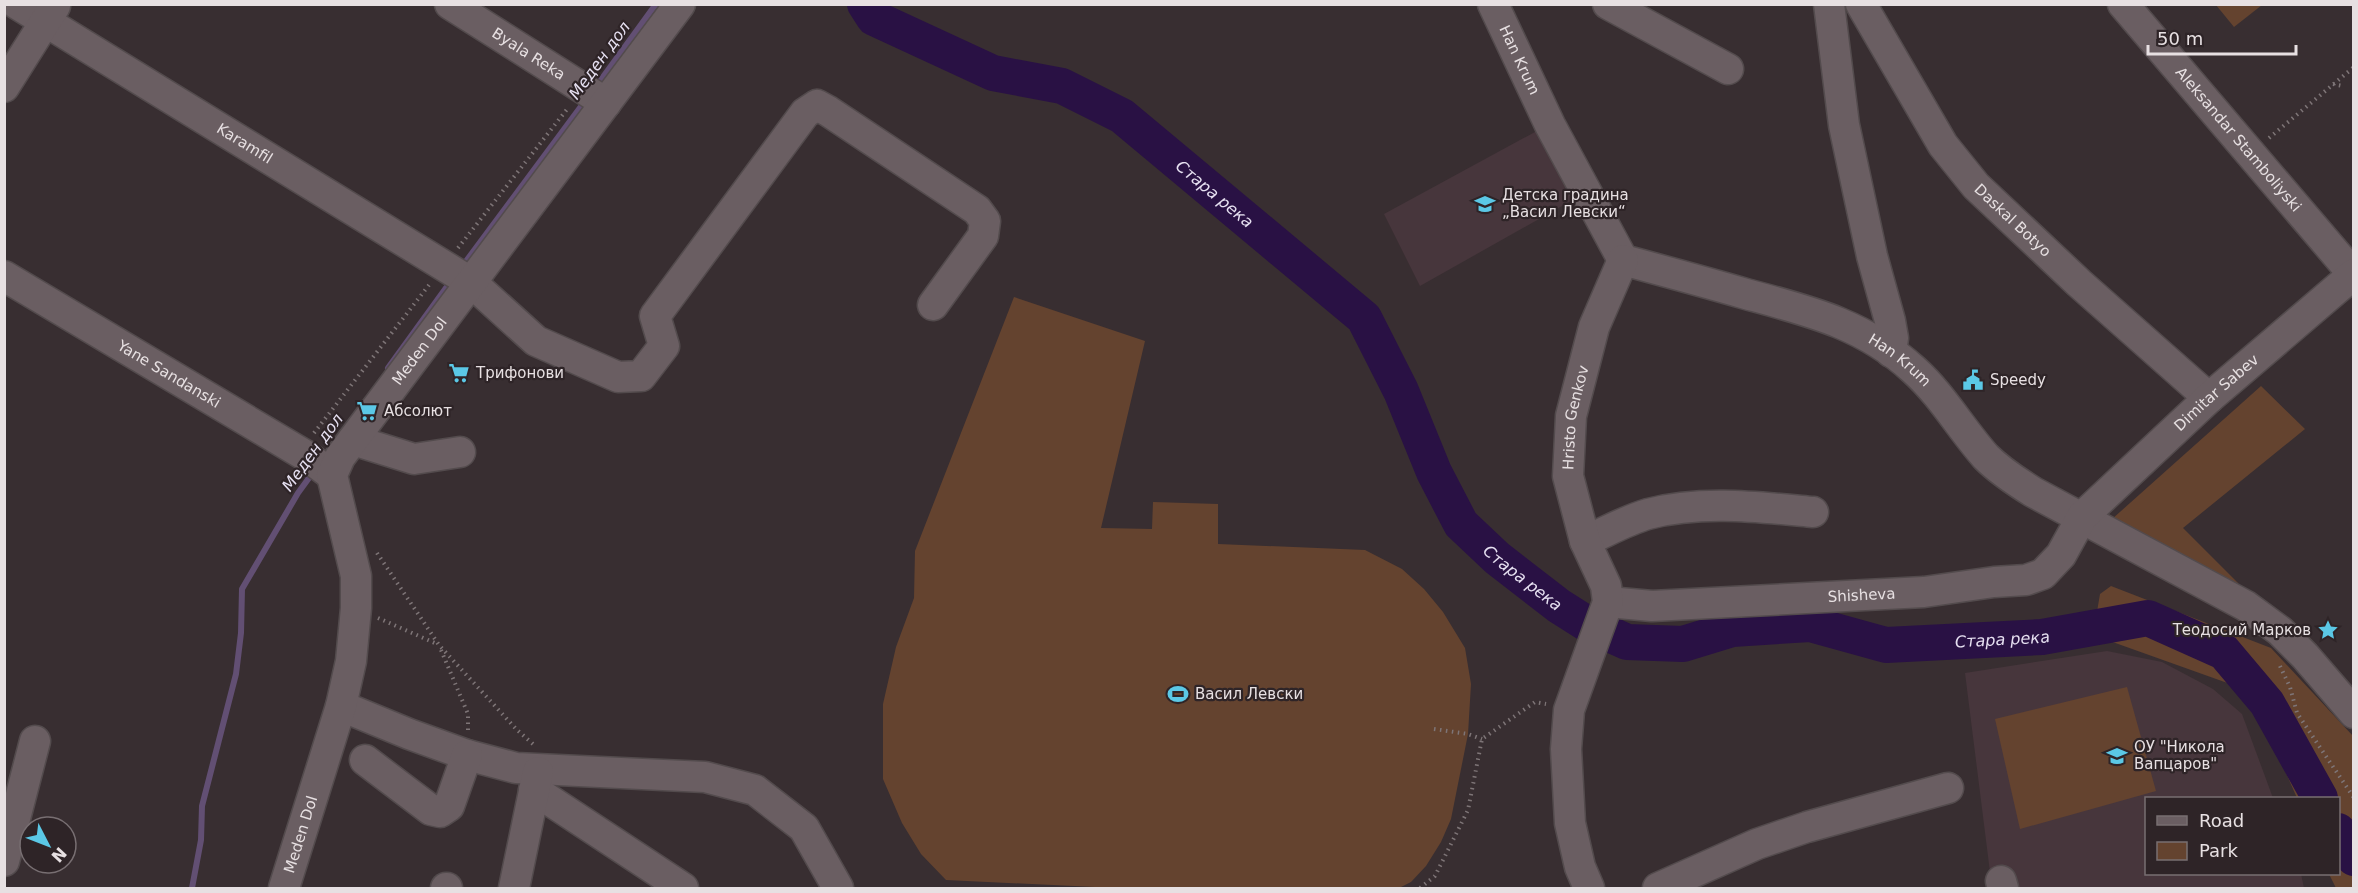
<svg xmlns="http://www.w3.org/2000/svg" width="2358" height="893" viewBox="0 0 2358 893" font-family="'DejaVu Sans',sans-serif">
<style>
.built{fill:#47363c}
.green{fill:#64432f}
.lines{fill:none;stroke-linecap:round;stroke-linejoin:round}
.stream{stroke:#624f73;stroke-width:6}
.river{stroke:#291144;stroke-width:36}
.minor-casing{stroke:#534b4d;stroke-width:33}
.path{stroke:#7e7577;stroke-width:4;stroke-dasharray:1.5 4.5;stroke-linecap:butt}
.minor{stroke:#6a5e62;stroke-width:30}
.labels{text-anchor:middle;stroke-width:4.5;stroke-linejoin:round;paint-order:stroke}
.street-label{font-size:15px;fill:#e7e0e2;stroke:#2e2427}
.poi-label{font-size:15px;fill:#e7e0e2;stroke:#2e2427;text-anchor:start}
.water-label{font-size:16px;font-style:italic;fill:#e6e0f1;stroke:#2e2427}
</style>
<rect width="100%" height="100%" fill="#382e31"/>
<g class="built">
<polygon points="1546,126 1585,193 1420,286 1384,214"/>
<polygon points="2107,651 2162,662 2213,689 2242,714 2273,798 2146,798 2146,874 2301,874 2304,888 1992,888 1965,673"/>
</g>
<g class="green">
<polygon points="2216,5 2262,5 2234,27"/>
<polygon points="1014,297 1145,341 1101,528 1152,529 1153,502 1218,504 1218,544 1365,550 1402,569 1424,589 1443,612 1465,648 1471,684 1468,734 1451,819 1441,842 1426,866 1411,882 1399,888 1116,888 946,880 921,854 902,823 883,779 883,704 896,647 914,598 915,551"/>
<polygon points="2261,386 2305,429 2183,528 2238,583 2225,595 2102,528"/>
<polygon points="2111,586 2271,648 2353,736 2353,888 2336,888 2329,874 2338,874 2338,798 2297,798 2258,709 2233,685 2093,635 2100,594"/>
<polygon points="2127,687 2156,791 2020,829 1995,719"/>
</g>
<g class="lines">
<g class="stream">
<polyline points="595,88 656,4"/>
<polyline points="461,268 585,101"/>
<polyline points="388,368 451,281"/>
<polyline points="192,888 201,840 202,806 236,674 241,633 242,589 298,493 314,471"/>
</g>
<g class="river">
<path id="s1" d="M865 4 874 18 993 73 1062 86 1122 116 1364 318 1401 391 1434 472 1461 524 1497 558 1559 606 1589 625 1627 642 1683 644 1732 629 1810 624 1886 645 2042 637 2148 618 2224 652 2267 703 2320 798"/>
<polyline points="2338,831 2354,858"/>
</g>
<g class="minor-casing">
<g id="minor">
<path id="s2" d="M17 4 472 283 536 341 618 377 641 376 664 346 655 316 805 113 817 105 828 111 977 210 985 221 983 236 933 305"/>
<path id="s3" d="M450 4 606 103"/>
<path id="s4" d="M1493 4 1550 125 1623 260C1664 271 1705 282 1746 294 1809 311 1864 324 1914 370 1942 395 1961 429 1986 457 2000 471 2017 482 2033 492L2246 606 2280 631 2305 656 2354 713"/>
<polyline points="1608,4 1728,69"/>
<polyline points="1829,4 1844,125 1872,256 1890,321 1893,338 1891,352"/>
<path id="s5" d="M1861 4 1943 145 1976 186 2079 283 2209 398"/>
<path id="s6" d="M2123 4 2354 275"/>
<polyline points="4,87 55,6"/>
<path id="s7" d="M4 276 308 457 332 475"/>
<polyline points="353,440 414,459 460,452"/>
<path d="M1585 541C1606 532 1627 520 1648 514 1701 500 1759 507 1813 512"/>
<path id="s8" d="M1608 602 1652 606 1924 592 1994 582 2026 580 2043 574 2061 555 2082 517 2209 398 2354 274"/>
<polyline points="341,706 409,734 467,755 516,768 705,777 755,790 804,828 838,888"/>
<polyline points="365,760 431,810 440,812 449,806 467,755"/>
<polyline points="534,790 683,888"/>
<polyline points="4,861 35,741"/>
<polyline points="2001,881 2003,888"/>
<path id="s9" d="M284 888 341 706 351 661 356 608V576L332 475 340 457 680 4"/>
<polyline points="446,888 447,888"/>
<polyline points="514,888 538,772"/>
<path id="s10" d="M1589 888 1580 867 1570 823 1566 749 1569 710 1608 602 1606 586 1585 541 1568 476 1571 416 1594 327 1623 260"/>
<polyline points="1658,888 1757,844 1807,827 1948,788"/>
</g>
</g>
<g class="path">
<polyline points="2333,84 2343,86"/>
<polyline points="2269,138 2354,67"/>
<polyline points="458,248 568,108"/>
<polyline points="314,433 429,285"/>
<polyline points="377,553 439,645 517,730 533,744"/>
<polyline points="378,618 437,644"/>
<polyline points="441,650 468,714 468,730"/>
<polyline points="2280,666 2290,687 2297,713 2354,798"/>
<polyline points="1434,729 1468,734 1482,739"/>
<polyline points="1420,888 1435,876 1468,810 1482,739 1535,702 1546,704"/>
</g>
<use href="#minor" class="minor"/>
</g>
<defs>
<g id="school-bare" transform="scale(1.62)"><path d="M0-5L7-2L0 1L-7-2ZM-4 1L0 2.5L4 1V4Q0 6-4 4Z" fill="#5bc8e6" stroke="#2e2427" stroke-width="2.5" paint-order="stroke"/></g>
<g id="supermarket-bare" transform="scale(1.62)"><path d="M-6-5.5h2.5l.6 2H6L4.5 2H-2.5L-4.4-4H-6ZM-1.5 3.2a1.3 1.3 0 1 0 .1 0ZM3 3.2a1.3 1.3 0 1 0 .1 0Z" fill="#5bc8e6" stroke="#2e2427" stroke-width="2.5" paint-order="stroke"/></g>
<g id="civic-bare" transform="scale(1.62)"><path d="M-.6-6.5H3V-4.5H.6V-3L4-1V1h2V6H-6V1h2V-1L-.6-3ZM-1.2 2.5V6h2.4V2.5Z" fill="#5bc8e6" stroke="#2e2427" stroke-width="2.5" paint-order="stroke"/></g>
<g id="sight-bare" transform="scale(1.62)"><path d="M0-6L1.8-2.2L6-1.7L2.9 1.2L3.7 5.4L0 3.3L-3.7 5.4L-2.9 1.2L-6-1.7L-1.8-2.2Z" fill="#5bc8e6" stroke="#2e2427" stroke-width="2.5" paint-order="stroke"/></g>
<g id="stadium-bare" transform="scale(1.62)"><path d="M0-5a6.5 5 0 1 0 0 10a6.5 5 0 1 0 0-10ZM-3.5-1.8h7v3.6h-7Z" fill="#5bc8e6" stroke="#2e2427" stroke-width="2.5" paint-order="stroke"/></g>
</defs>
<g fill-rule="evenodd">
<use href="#school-bare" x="1485" y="204"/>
<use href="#supermarket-bare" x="459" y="373"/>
<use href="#civic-bare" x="1973" y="380"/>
<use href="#supermarket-bare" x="367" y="411"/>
<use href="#sight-bare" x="2328" y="630"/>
<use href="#stadium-bare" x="1178" y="694"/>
<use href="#school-bare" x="2117" y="756"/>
</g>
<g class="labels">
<g class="street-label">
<text dy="5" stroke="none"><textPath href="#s3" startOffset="93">Byala Reka</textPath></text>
<text dy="5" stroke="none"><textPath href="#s4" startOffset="62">Han Krum</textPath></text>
<text dy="5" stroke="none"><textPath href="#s6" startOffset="178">Aleksandar Stamboliyski</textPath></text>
<text dy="5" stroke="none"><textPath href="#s2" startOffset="267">Karamfil</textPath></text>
<text dy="5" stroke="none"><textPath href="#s5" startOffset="266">Daskal Botyo</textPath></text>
<text dy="5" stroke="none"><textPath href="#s9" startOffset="578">Meden Dol</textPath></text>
<text dy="5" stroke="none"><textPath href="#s4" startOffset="584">Han Krum</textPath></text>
<text dy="5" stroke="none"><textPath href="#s7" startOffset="192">Yane Sandanski</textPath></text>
<text dy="5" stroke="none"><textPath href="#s8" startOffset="690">Dimitar Sabev</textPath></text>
<text dy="5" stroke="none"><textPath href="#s10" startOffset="488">Hristo Genkov</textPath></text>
<text dy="5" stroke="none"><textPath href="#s8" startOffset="254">Shisheva</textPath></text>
<text dy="5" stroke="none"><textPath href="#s9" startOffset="56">Meden Dol</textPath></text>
</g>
<g class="poi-label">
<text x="1502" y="200">Детска градина<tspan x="1502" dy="17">„Васил Левски“</tspan></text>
<text x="476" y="378">Трифонови</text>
<text x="1990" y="385">Speedy</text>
<text x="384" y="416">Абсолют</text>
<text x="2311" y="635" text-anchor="end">Теодосий Марков</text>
<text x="1195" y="699">Васил Левски</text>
<text x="2134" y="752">ОУ "Никола<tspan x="2134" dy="17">Вапцаров"</tspan></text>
</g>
<g class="water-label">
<text transform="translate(599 60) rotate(-54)" y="6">Меден дол</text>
<text dy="6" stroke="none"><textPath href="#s1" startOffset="406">Стара река</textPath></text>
<text transform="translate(312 452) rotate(-54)" y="6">Меден дол</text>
<text dy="6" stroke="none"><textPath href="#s1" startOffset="910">Стара река</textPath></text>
<text dy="6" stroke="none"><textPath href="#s1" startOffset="1414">Стара река</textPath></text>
</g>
</g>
<rect width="2358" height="893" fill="none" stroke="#e7e0e2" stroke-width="12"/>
<rect x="2145" y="797" width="195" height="78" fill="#2e2427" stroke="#786f72" stroke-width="1.5"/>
<rect x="2157" y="816" width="30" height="9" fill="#6a5e62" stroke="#786f72" stroke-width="1.5"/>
<text x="2199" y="827" font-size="18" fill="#e7e0e2">Road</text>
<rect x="2157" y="842" width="30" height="18" fill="#64432f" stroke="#786f72" stroke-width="1.5"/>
<text x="2199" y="857" font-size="18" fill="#e7e0e2">Park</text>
<g transform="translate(48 845) rotate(132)"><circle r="28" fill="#2e2427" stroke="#786f72" stroke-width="1.5"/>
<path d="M0-4.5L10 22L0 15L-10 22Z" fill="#5bc8e6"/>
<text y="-9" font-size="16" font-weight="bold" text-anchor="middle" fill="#e7e0e2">N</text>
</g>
<path d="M2148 45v9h148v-9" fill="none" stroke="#e7e0e2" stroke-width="3"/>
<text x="2157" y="45" font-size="18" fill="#e7e0e2" stroke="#2e2427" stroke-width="4.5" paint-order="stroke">50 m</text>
</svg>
